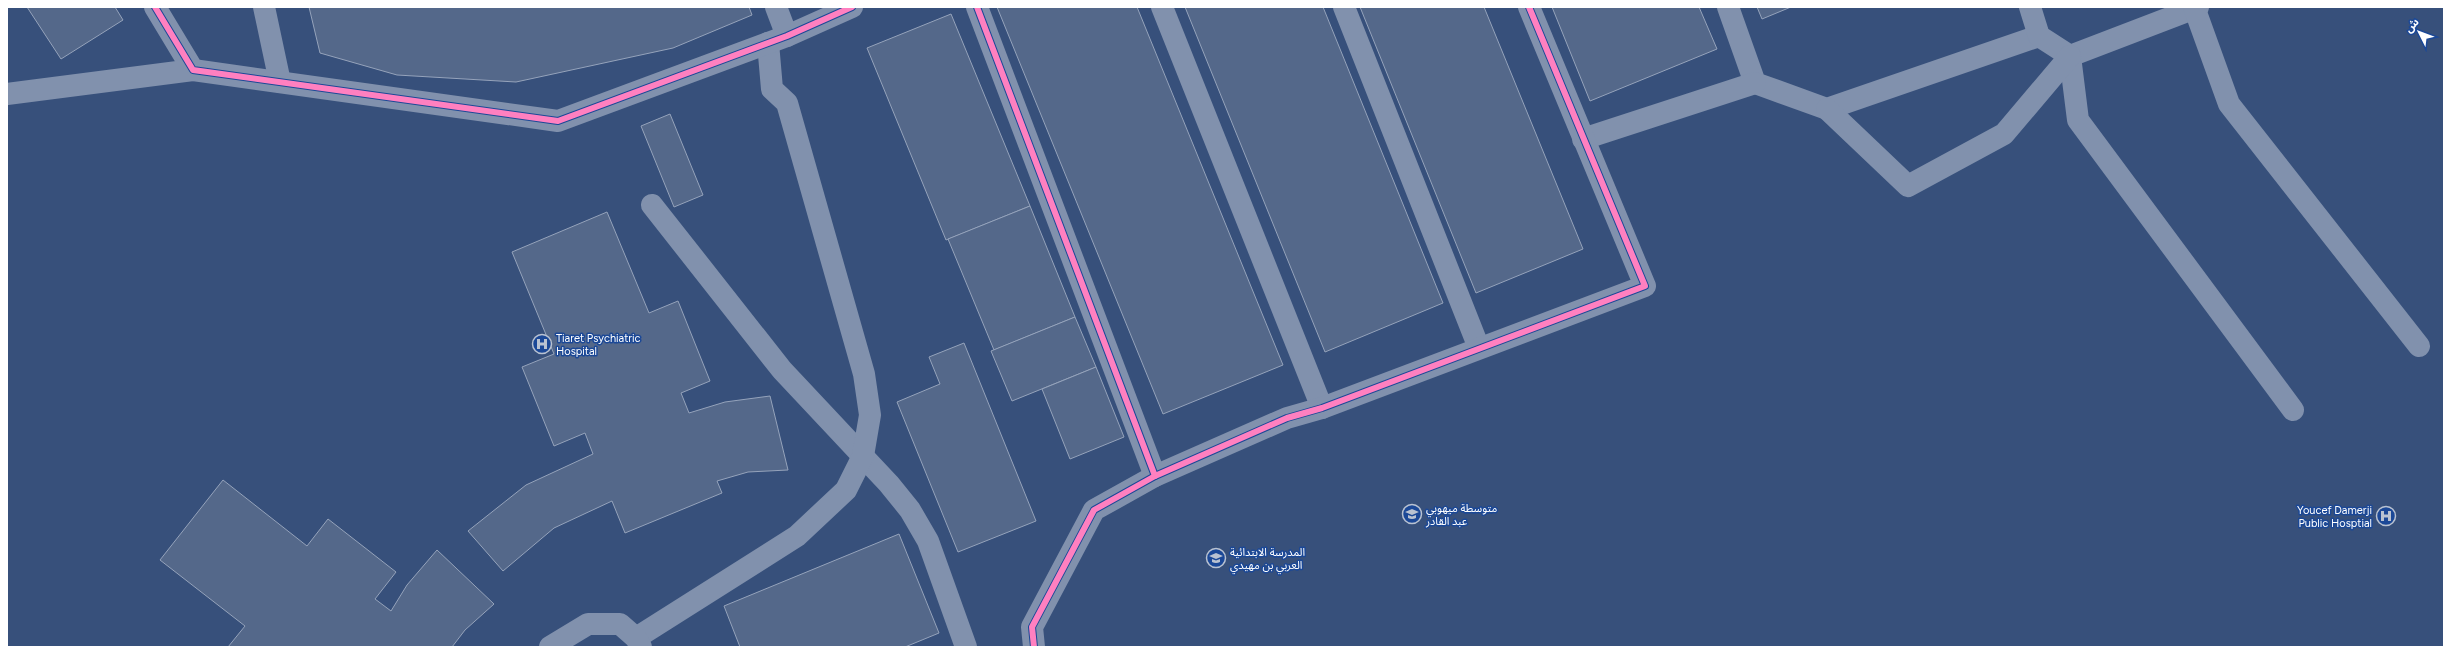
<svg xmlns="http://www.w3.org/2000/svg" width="2451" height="654" viewBox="0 0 2451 654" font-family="Figtree,'Noto Sans Arabic',sans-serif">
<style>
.building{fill:#54688a;stroke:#95a3bb}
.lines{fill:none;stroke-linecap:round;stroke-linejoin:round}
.service{stroke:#8191ad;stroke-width:22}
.minor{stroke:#8191ad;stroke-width:22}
.cycleway-casing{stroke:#1b4897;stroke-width:8}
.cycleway{stroke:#ff80c0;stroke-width:6}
.labels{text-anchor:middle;stroke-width:3;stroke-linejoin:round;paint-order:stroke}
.poi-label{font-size:11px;fill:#fff;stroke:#1b4897;text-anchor:start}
</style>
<rect width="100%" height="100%" fill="#37507b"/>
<g class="building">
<polygon points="27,7 115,7 123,20 61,59"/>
<polygon points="309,7 749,7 752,15 673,48 516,82 397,75 320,53"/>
<polygon points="997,7 1137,7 1283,365 1163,414"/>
<polygon points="1185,7 1323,7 1443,303 1325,352"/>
<polygon points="1360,7 1484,7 1583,249 1476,293"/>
<polygon points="1552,7 1699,7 1717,49 1590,101"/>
<polygon points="1757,7 1791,7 1762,19"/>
<polygon points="951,14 1030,206 946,240 867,48"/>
<polygon points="670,114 703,195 674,207 641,126"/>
<polygon points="1030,206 1075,317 994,350 948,239"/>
<polygon points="607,212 649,313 678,301 710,381 681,393 689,413 725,402 770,396 788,470 748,472 717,481 722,493 625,533 612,501 554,528 503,571 468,531 526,485 593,454 585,433 554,446 522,367 554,354 512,252"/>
<polygon points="1075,317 1096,367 1012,401 991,351"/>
<polygon points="964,343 1036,521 958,552 897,402 940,384 929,357"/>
<polygon points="1096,367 1124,437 1070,459 1042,389"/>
<polygon points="223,480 307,546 328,519 396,572 375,599 391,611 407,585 437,550 494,604 465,630 452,647 228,647 245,626 160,560"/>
<polygon points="899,534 939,633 905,647 740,647 724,606"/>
</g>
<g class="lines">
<g class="service">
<polyline points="652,205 782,370 889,484 910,510 928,541 966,647"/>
<polyline points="636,638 797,536 846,490 863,456 870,415 864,374 787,103 772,89 768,43"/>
<polyline points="550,647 588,624 620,624 636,638 641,647"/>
</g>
<g class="minor">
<polyline points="155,7 193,70 558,121 787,36 852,7"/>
<polyline points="264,7 280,82"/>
<polyline points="776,7 787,36"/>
<polyline points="977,7 1155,476"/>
<polyline points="1162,7 1322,408"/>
<polyline points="1344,7 1479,348"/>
<polyline points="1728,7 1755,83 1827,109 2039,36"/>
<polyline points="2030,7 2039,36 2070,56 2198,7"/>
<polyline points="2194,7 2229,104 2419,346"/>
<polyline points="2070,56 2078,120 2293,410"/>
<polyline points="7,94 193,70"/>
<polyline points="1827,109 1908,186 2004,134 2070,56"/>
<polyline points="1583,139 1755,83"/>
<polyline points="1034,647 1032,627 1094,510 1155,476 1287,418 1322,408 1645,286 1529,7"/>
</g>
<g class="cycleway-casing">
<g id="cycleway">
<polyline points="155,7 193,70 558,121 787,36 852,7"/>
<polyline points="977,7 1155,476"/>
<polyline points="1034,647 1032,627 1094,510 1155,476 1287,418 1322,408 1645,286 1529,7"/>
</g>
</g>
<use href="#cycleway" class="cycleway"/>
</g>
<defs>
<g id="hospital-ring" transform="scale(1)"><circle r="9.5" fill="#1b4897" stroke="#b9c2d1" stroke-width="1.5"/><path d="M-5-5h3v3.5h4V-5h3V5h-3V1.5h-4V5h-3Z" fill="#b9c2d1"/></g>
<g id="school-ring" transform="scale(1)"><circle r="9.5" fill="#1b4897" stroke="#b9c2d1" stroke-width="1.5"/><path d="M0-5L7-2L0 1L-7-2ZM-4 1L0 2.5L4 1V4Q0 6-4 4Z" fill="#b9c2d1"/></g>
</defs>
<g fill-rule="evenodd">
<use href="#hospital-ring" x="542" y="344"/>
<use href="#school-ring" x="1412" y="514"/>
<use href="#hospital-ring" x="2386" y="516"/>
<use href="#school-ring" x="1216" y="558"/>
</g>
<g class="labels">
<g class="poi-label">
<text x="556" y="342">Tiaret Psychiatric<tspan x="556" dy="13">Hospital</tspan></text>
<text x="1426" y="512">متوسطة ميهوبي<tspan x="1426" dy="13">عبد القادر</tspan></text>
<text x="2372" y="514" text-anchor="end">Youcef Damerji<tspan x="2372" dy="13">Public Hosptial</tspan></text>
<text x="1230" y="556">المدرسة الابتدائية<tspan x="1230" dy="13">العربي بن مهيدي</tspan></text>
</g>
</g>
<rect width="2451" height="654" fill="none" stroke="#ffffff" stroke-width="16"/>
<g transform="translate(2419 32) rotate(312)" stroke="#1b4897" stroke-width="3" paint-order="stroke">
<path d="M0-3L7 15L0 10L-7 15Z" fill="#ffffff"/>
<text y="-6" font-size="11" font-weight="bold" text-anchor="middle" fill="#ffffff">ش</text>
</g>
</svg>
